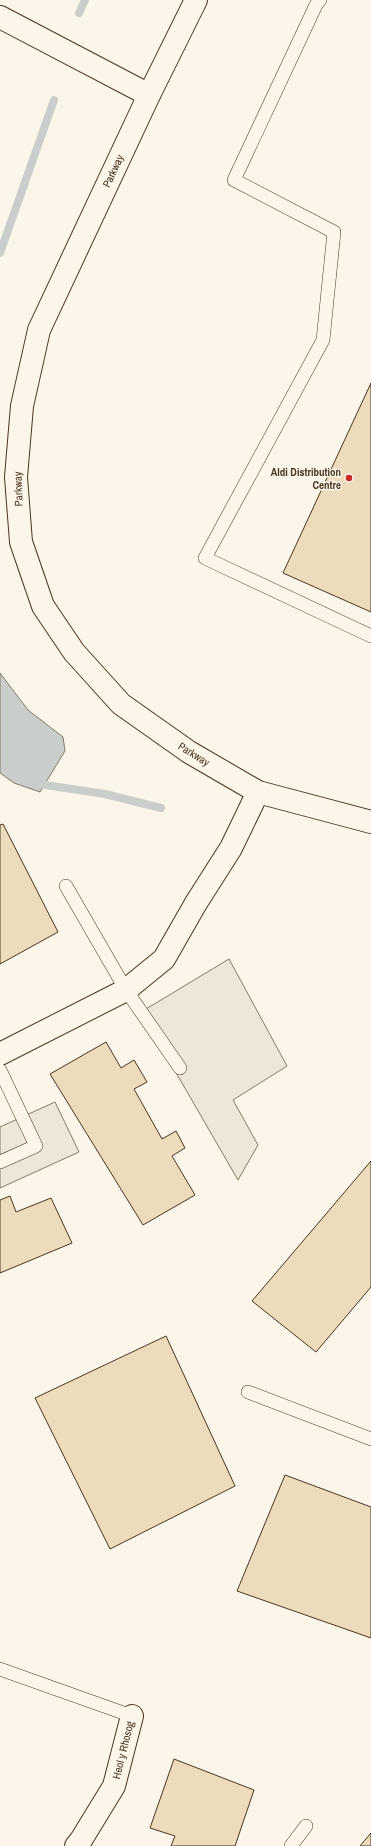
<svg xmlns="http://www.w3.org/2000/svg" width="371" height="1846" viewBox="0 0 371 1846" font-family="'Archivo Narrow',sans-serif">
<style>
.parking{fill:#ede7d9;stroke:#887966}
.water{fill:#c9cecd;stroke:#887966}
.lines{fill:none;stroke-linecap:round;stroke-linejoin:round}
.stream{stroke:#c9cecd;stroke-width:8}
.building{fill:#ecdcbc;stroke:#4a3520}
.service-casing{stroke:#4a3520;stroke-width:14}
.minor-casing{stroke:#4a3520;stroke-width:24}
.service{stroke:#fbf6e9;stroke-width:13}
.minor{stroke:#fbf6e9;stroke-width:22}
.poi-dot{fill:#c62828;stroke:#fbf6e9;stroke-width:1.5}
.labels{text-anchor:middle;stroke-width:3;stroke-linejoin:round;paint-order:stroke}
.street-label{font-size:11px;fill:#4a3520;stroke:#fbf6e9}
.poi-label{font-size:11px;font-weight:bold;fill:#4a3520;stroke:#fbf6e9;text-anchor:end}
</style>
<rect width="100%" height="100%" fill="#fbf6e9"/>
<g class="parking">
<polygon points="229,959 287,1066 233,1100 258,1145 238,1180 141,1012"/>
<polygon points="55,1102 79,1152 0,1188 0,1127"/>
</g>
<polygon class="water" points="0,673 28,710 63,737 65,751 40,792 14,783 0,773"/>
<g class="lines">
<g class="stream">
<polyline points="79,13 85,0"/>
<polyline points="0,253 54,100"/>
<polyline points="35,780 45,785 105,794 161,808"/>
</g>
</g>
<g class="building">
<polygon points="371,383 371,612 283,573"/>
<polygon points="3,824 58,932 0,964 0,825"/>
<polygon points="106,1042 121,1068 134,1060 147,1082 134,1089 162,1139 176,1131 185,1148 172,1156 195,1195 143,1225 50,1074"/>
<polygon points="371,1161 371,1287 316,1352 252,1301"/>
<polygon points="10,1196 16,1212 51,1198 72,1243 0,1273 0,1200"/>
<polygon points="166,1336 235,1486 110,1549 35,1398"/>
<polygon points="285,1475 371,1507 371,1638 237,1591"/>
<polygon points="174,1759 254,1790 235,1846 171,1846 175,1836 150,1828"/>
<polygon points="371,1833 371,1846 360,1846"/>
</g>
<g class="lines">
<g class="service-casing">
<g id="service">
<polyline points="320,0 316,5 234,180 334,232 323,340 205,558 371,636"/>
<polyline points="66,886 126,990 180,1068"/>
<polyline points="0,1070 36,1146 0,1162"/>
<polyline points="248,1392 371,1439"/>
<polyline points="0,1669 132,1716"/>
<polyline points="291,1846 306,1826"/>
</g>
</g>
<g class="minor-casing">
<g id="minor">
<polyline points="196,0 149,95 39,330 22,406 16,477 21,542 43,606 74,652 121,704 189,752 258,792 371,822"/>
<polyline points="0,17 149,95"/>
<polyline points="0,1054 126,990 164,959 196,903 231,848 258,792"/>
<polyline points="76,1846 81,1840 114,1786 132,1716"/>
</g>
</g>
<use href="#service" class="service"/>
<use href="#minor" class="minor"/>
</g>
<circle class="poi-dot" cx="349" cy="478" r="4"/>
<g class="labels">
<g class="street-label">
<text transform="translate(113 171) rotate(-65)" y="4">Parkway</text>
<text transform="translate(18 489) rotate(-92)" y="4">Parkway</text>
<text transform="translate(194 754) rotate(32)" y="4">Parkway</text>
<text transform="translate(123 1750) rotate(-76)" y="4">Heol y Rhosog</text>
</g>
<g class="poi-label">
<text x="341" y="476">Aldi Distribution<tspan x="341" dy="13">Centre</tspan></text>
</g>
</g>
</svg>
